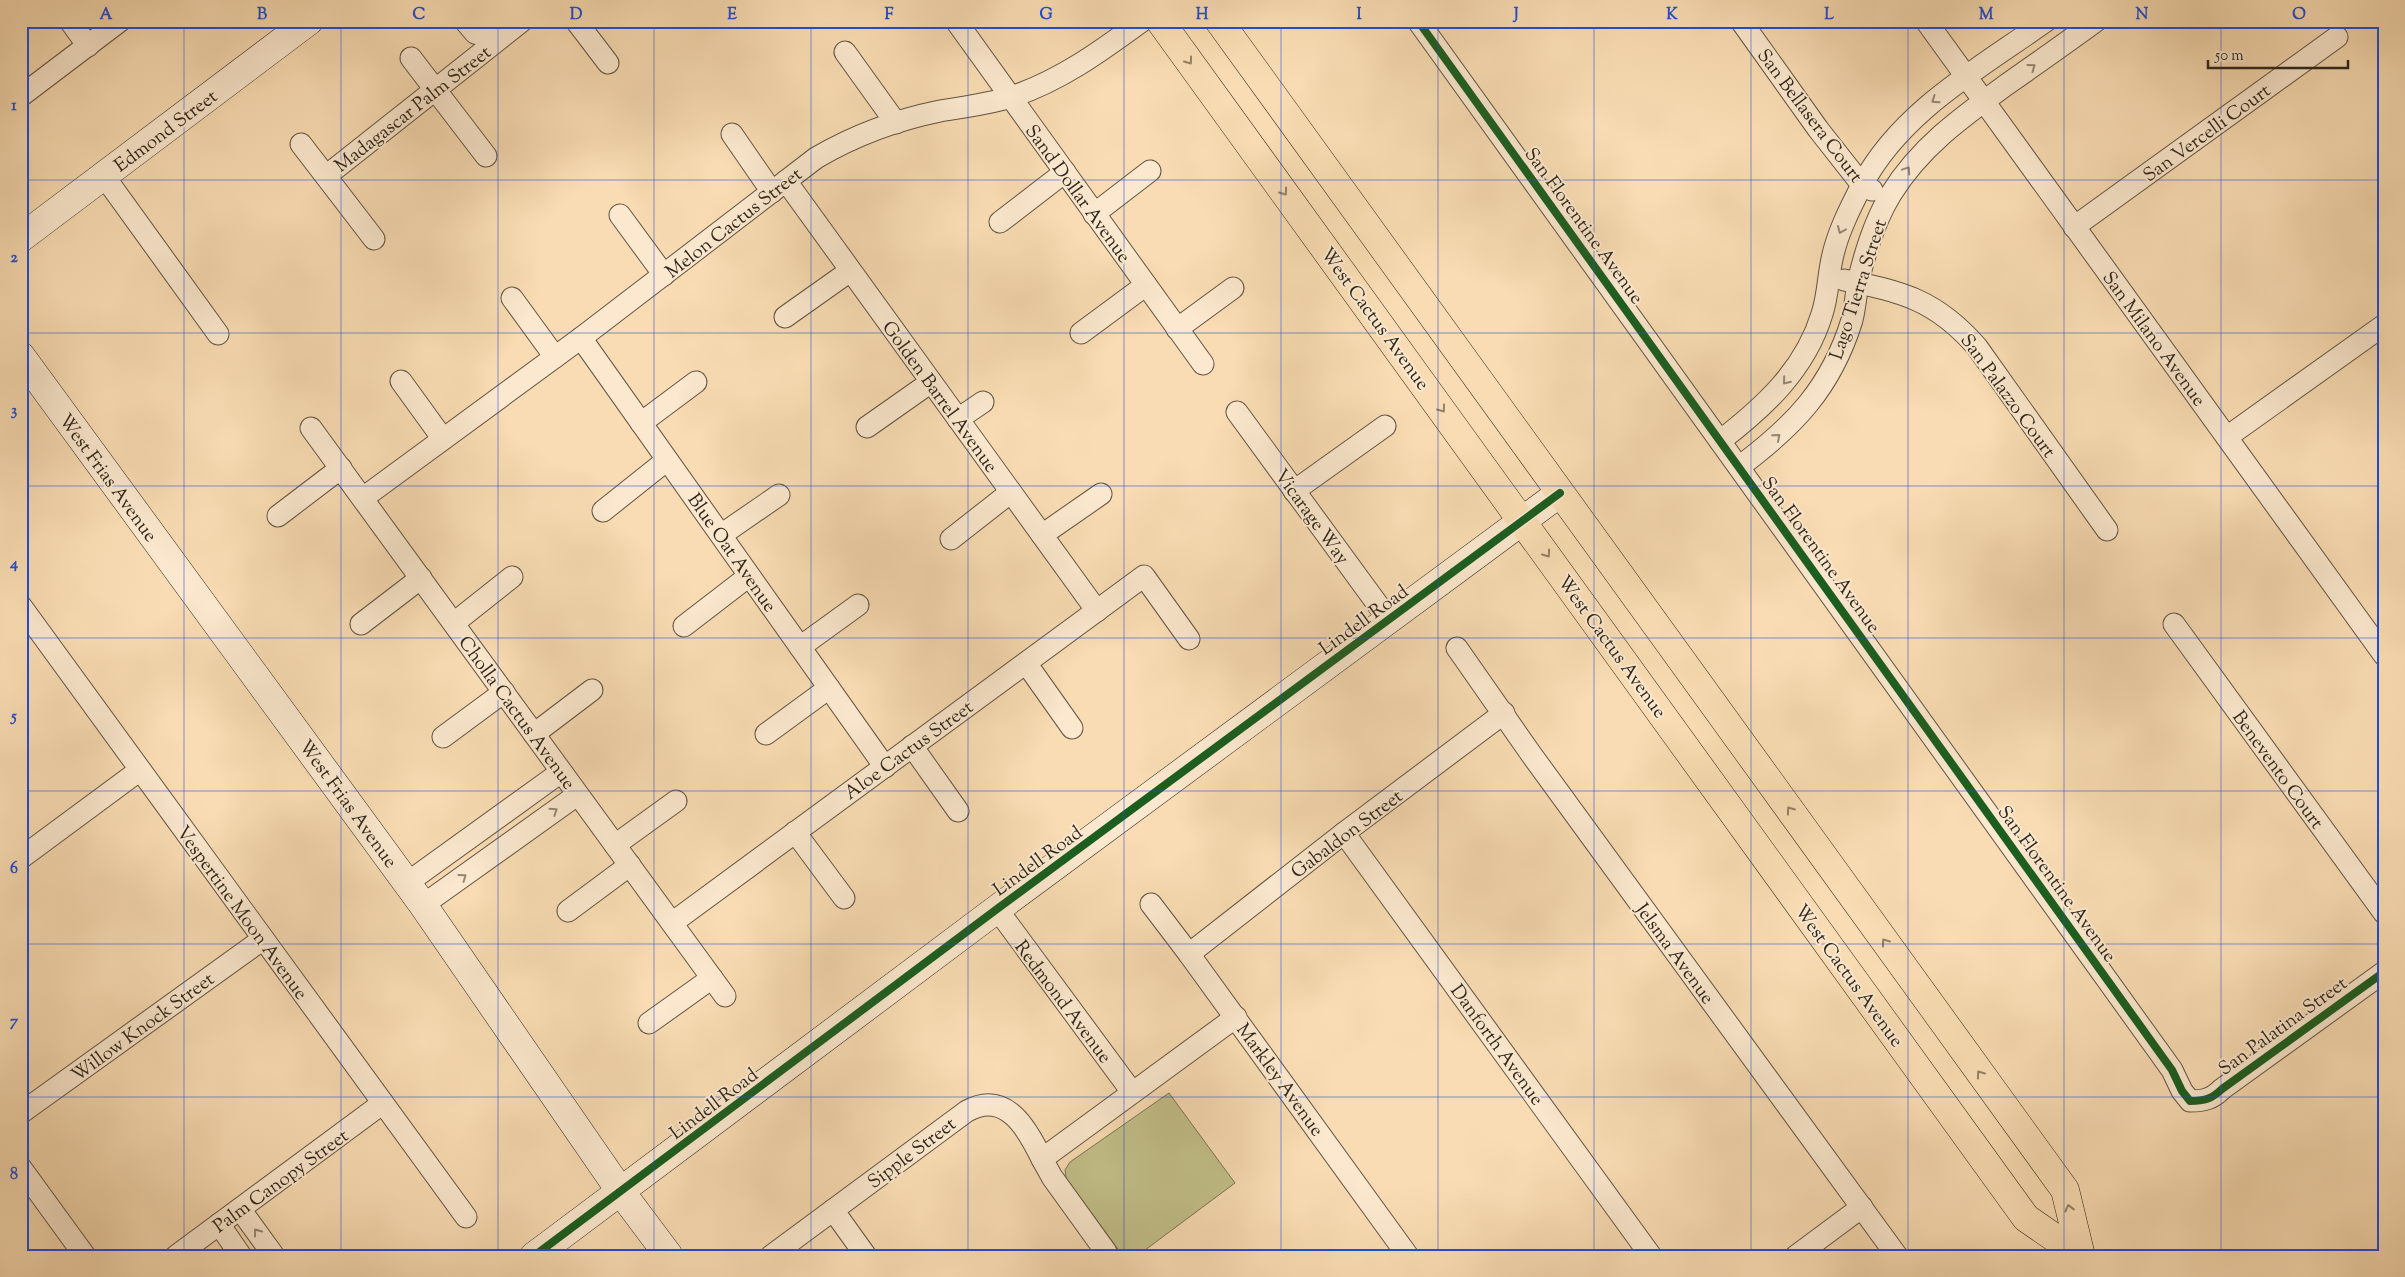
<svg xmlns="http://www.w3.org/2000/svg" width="2405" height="1277" viewBox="0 0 2405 1277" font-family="'Sorts Mill Goudy',serif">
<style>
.green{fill:#c2bf89;stroke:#787353}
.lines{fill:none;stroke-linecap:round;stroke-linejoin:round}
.street-casing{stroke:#615442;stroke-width:23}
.secondary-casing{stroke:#2e271d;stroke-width:29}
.primary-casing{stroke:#2e271d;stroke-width:29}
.street{stroke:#fbe8ce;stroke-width:21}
.secondary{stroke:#fbe8ce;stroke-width:28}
.primary{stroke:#f9dcb3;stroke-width:28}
.cycleway-casing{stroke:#fbe8ce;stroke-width:11}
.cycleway{stroke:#1b5e20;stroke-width:8}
.oneway{stroke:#948268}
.oneway2{stroke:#948876}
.grid{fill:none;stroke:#1d4ed8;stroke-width:1;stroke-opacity:0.55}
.labels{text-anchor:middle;stroke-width:4;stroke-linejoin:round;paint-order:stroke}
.street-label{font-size:19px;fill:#2e271d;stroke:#fbe8ce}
.neatline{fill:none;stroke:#1d4ed8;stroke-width:2}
.grid-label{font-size:16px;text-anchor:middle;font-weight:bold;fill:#1d4ed8}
</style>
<rect width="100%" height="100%" fill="#f9dcb3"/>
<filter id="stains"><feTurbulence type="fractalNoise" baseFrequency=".004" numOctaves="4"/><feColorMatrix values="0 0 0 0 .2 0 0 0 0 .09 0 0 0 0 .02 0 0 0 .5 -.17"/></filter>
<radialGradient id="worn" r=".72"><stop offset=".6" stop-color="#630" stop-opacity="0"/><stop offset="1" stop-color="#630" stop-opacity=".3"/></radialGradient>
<polygon class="green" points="1169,1093 1235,1183 1137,1256 1123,1256 1066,1178 1065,1170 1070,1162"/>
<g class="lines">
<g class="street-casing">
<g id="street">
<polyline points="70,21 88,46"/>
<polyline points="465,21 475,33 498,39 495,21"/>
<polyline points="576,21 608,63"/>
<polyline points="956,21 1203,364"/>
<path d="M1418 21 2172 1070 2182 1091 2190 1101C2204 1101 2212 1099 2222 1089L2384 972"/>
<polyline points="1741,21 1818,129 1862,185 1872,190"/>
<polyline points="1926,21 2384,655"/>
<polyline points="845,52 896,123"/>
<polyline points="411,58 486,156"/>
<polyline points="21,96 120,21"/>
<polyline points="732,134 772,192"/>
<polyline points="301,144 374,239"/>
<polyline points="104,176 218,334"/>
<polyline points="326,176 522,21"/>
<polyline points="786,181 1097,611"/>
<polyline points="1094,214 1150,171"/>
<polyline points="620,215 664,275"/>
<polyline points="1000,222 1065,172"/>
<polyline points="2074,227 2337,37"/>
<path d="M1844 280C1903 292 1936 300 1977 347L2107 530"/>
<polyline points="512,298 555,357"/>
<polyline points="785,317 850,271"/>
<polyline points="1177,329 1233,288"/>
<polyline points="1081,333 1146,285"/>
<polyline points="581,338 885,767"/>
<polyline points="401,381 443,439"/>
<polyline points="1237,412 1389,620"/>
<polyline points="958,419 983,402"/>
<polyline points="641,423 696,382"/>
<polyline points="867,427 931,382"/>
<polyline points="311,428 725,996"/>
<polyline points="2227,437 2384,325"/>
<path d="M1720 441C1764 407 1805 370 1822 314 1828 296 1828 277 1832 259 1837 234 1850 208 1862 185 1901 111 1980 68 2046 21"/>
<path d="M1739 467C1794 426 1831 388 1852 320 1855 308 1856 295 1858 282 1865 252 1875 220 1891 194 1920 147 1962 117 2006 85 2036 64 2066 43 2096 21"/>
<polyline points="1294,491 1385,426"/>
<path d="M363 498 581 338 816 158C855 135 896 120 940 111 964 107 988 104 1011 97 1060 81 1101 51 1142 21"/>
<polyline points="603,511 667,460"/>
<polyline points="278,516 341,468"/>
<polyline points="721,535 779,495"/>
<polyline points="1042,535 1101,494"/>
<polyline points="951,539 1011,492"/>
<polyline points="21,606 466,1217"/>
<polyline points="454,623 512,577"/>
<polyline points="361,624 421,578"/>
<polyline points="2174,624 2384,913"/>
<polyline points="684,626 749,576"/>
<polyline points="800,647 858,605"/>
<polyline points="1457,648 1531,754 1897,1256"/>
<polyline points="1026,663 1072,728"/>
<polyline points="534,734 592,690"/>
<polyline points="766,734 829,688"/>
<polyline points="443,737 504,692"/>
<polyline points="912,746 958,811"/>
<polyline points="795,832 844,898"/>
<polyline points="1344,833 1651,1256"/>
<polyline points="615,845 676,801"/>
<polyline points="21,858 140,770"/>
<polyline points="407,883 561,772"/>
<polyline points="1151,904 1189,954 1408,1256"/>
<polyline points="423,905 577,795"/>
<polyline points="997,909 1132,1092"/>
<polyline points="568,911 630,865"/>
<polyline points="672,923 1144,576 1189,639"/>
<polyline points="1189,954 1344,833 1504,713"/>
<polyline points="649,1023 712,978"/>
<polyline points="21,1113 263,939"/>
<polyline points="1042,1159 1052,1177 1106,1252"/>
<polyline points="21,1168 85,1256"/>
<polyline points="240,1209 274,1256"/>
<polyline points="833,1210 866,1256"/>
<polyline points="219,1224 241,1256"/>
<polyline points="176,1256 383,1103"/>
<path d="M771 1256 967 1111C1006 1090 1027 1128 1042 1159L1236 1017"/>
<polyline points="1796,1256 1862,1207"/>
</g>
</g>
<g class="secondary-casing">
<g id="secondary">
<polyline points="21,238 309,21"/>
<polyline points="21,356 423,905 621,1192 669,1256"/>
<polyline points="534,1256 997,909 1560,493"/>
</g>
</g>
<g class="primary-casing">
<g id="primary">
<polyline points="1160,21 2026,1218 2081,1256"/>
<polyline points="1219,21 2065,1190 2081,1256"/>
</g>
</g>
<use href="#street" class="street"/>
<use href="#secondary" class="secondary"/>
<use href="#primary" class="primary"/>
<g class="cycleway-casing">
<g id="cycleway">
<path d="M1418 21 2172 1070 2182 1091 2190 1101C2204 1101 2212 1099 2222 1089L2384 972"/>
<polyline points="534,1256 997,909 1560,493"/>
</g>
</g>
<use href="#cycleway" class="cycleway"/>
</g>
<defs><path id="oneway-chevron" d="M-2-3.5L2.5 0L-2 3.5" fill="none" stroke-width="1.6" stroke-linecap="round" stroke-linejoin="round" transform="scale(1.25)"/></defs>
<g class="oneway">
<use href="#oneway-chevron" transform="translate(1189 61) rotate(54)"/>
<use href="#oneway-chevron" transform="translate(1284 192) rotate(54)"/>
<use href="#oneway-chevron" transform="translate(1442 409) rotate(54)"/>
<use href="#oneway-chevron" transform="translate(1547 554) rotate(54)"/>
<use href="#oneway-chevron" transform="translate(1790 810) rotate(-126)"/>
<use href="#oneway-chevron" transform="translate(1885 942) rotate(-126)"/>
<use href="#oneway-chevron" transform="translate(1980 1074) rotate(-126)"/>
<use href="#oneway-chevron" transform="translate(2069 1208) rotate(-104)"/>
</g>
<g class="oneway2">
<use href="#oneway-chevron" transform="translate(2032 67) rotate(-36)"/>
<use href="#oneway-chevron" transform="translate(1935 100) rotate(145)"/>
<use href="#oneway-chevron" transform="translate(1907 170) rotate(-56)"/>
<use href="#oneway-chevron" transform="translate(1841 230) rotate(113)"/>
<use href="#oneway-chevron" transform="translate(1786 381) rotate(129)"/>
<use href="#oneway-chevron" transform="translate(1777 437) rotate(-41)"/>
<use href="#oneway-chevron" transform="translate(554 811) rotate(-34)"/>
<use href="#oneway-chevron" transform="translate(463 877) rotate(-36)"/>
<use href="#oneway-chevron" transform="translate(257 1232) rotate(-126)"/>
</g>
<path class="grid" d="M184 21V1256M341 21V1256M498 21V1256M654 21V1256M811 21V1256M968 21V1256M1124 21V1256M1281 21V1256M1438 21V1256M1594 21V1256M1751 21V1256M1908 21V1256M2064 21V1256M2221 21V1256M21 180H2384M21 333H2384M21 486H2384M21 638H2384M21 791H2384M21 944H2384M21 1097H2384"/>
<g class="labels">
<g class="street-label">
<text transform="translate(412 108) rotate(-38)" y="7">Madagascar Palm Street</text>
<text transform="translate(1811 115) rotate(53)" y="7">San Bellasera Court</text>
<text transform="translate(165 130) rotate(-37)" y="7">Edmond Street</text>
<text transform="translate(2206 132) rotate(-36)" y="7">San Vercelli Court</text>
<text transform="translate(1079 193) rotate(54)" y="7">Sand Dollar Avenue</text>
<text transform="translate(733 222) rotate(-38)" y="7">Melon Cactus Street</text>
<text transform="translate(1585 225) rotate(54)" y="7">San Florentine Avenue</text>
<text transform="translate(1857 289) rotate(-72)" y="7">Lago Tierra Street</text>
<text transform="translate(1376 318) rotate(54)" y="7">West Cactus Avenue</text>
<text transform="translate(2155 338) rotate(54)" y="7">San Milano Avenue</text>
<text transform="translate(2009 395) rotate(54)" y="7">San Palazzo Court</text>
<text transform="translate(941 396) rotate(54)" y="7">Golden Barrel Avenue</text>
<text transform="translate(109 477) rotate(54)" y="7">West Frias Avenue</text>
<text transform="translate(1313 516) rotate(54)" y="7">Vicarage Way</text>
<text transform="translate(733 552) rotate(55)" y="7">Blue Oat Avenue</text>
<text transform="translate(1822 554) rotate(54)" y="7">San Florentine Avenue</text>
<text transform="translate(1363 619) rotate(-36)" y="7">Lindell Road</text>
<text transform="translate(1613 646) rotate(54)" y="7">West Cactus Avenue</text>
<text transform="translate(518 712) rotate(54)" y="7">Cholla Cactus Avenue</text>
<text transform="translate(908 749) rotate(-36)" y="7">Aloe Cactus Street</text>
<text transform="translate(2279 769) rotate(54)" y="7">Benevento Court</text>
<text transform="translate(349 803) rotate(54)" y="7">West Frias Avenue</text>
<text transform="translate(1346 833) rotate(-37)" y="7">Gabaldon Street</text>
<text transform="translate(1037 860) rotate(-36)" y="7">Lindell Road</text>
<text transform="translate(2058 883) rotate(54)" y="7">San Florentine Avenue</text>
<text transform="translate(243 912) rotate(54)" y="7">Vespertine Moon Avenue</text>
<text transform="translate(1676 953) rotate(54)" y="7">Jelsma Avenue</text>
<text transform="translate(1850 975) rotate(54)" y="7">West Cactus Avenue</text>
<text transform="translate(1064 1001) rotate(53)" y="7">Redmond Avenue</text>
<text transform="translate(2282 1025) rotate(-36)" y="7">San Palatina Street</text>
<text transform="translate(142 1026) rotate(-36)" y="7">Willow Knock Street</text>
<text transform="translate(1498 1044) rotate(54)" y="7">Danforth Avenue</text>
<text transform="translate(1281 1079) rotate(54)" y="7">Markley Avenue</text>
<text transform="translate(713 1103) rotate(-37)" y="7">Lindell Road</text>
<text transform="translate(911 1152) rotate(-37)" y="7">Sipple Street</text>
<text transform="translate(280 1180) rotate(-36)" y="7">Palm Canopy Street</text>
</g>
</g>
<rect width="2405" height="1277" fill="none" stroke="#f9dcb3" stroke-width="55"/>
<path d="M2208 60v8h140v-8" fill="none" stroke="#2e271d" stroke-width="2.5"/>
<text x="2215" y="60" font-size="15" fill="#2e271d" stroke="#fbe8ce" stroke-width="4" paint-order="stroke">50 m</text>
<rect x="28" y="28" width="2350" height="1222" class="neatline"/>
<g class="grid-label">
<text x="106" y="19">A</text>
<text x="262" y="19">B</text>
<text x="419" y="19">C</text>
<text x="576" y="19">D</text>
<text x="732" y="19">E</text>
<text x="889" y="19">F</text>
<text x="1046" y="19">G</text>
<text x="1202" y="19">H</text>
<text x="1359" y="19">I</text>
<text x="1516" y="19">J</text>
<text x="1672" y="19">K</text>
<text x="1829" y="19">L</text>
<text x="1986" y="19">M</text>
<text x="2142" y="19">N</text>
<text x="2299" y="19">O</text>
<text x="14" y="110">1</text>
<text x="14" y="262">2</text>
<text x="14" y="415">3</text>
<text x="14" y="568">4</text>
<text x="14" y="721">5</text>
<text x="14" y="873">6</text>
<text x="14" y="1026">7</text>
<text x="14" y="1179">8</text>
</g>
<rect width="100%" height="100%" filter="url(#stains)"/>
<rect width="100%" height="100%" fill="url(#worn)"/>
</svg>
